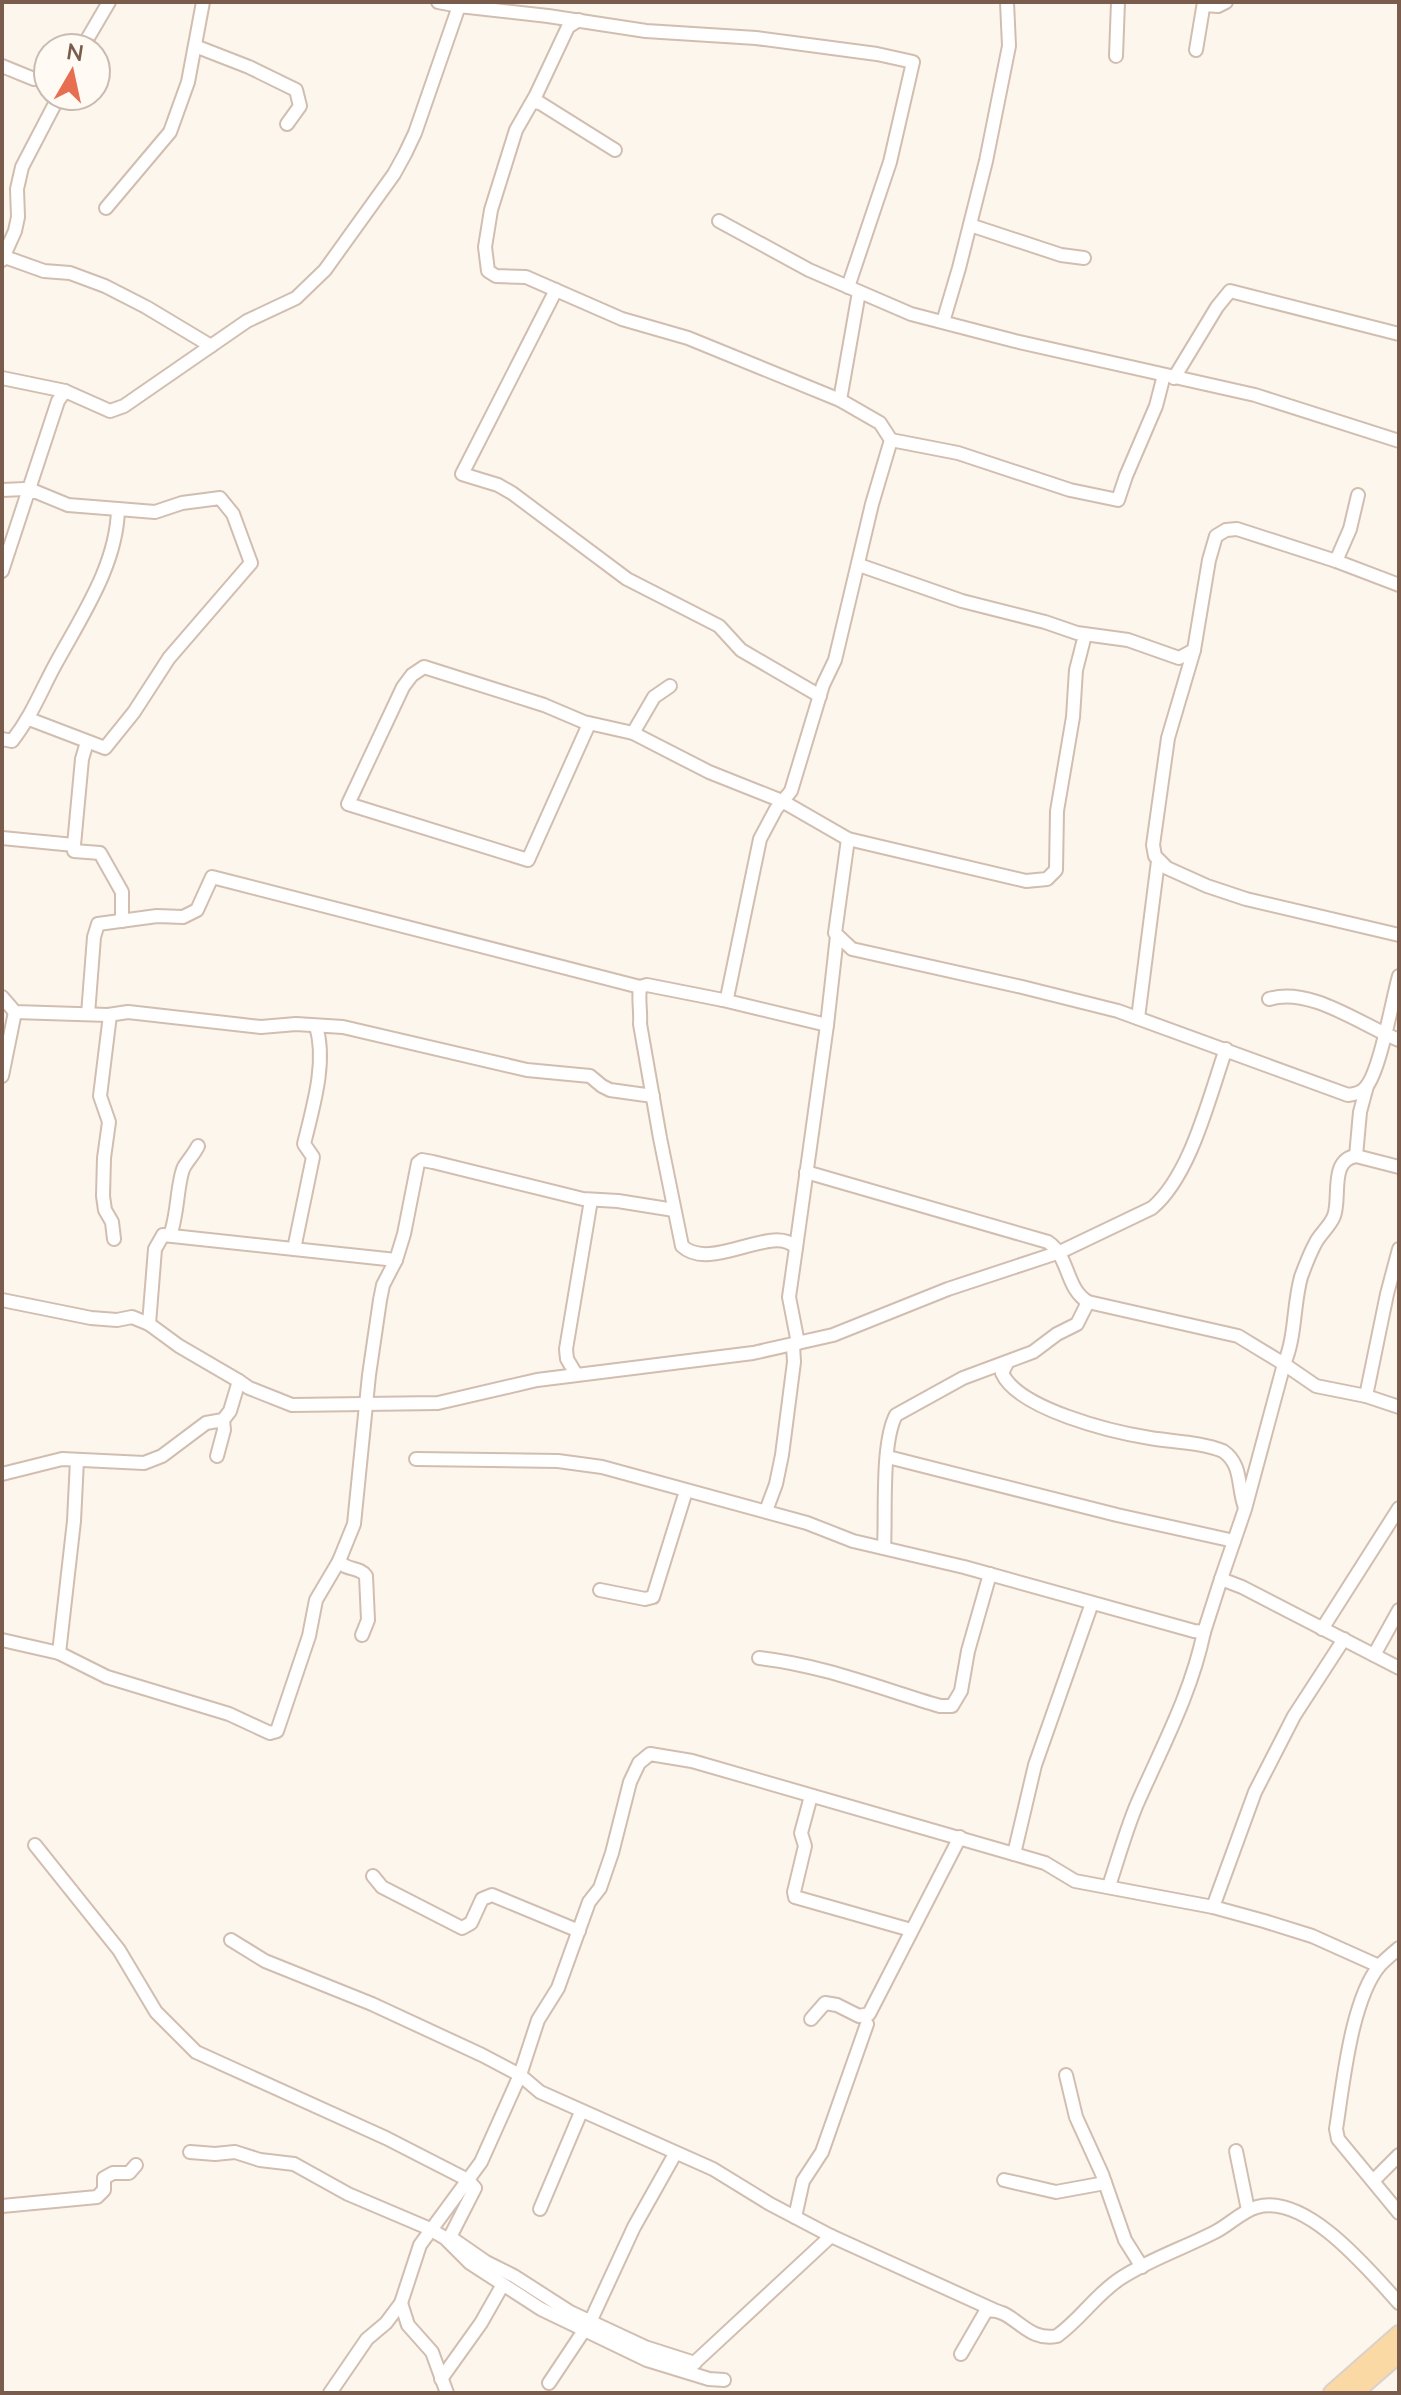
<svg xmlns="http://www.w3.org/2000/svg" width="1401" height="2395" viewBox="0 0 1401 2395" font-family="Lato,sans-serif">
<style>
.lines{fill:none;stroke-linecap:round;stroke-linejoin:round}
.minor-casing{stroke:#d1beb0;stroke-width:16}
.major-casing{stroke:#dad1cd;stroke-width:20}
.minor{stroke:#fff;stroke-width:12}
.major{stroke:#fbd9a5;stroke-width:16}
</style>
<rect width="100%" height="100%" fill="#fdf6ec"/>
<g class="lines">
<g class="minor-casing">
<g id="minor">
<polyline points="438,2 459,6"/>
<polyline points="1204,5 1218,6 1226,2"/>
<path d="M579 20 568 27 536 95 516 130 491 210 485 247 488 271 496 276 526 277 622 319 688 338 840 400 880 423 891 440 872 504 835 660 823 685 791 791 776 809 760 839 727 998 723 1000 647 985 640 987C638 1000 641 1011 640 1024L660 1138 682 1246C711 1273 774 1222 796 1248L789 1297 798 1343"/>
<polyline points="195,46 249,67 296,90 300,106 287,124"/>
<polyline points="82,48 109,2"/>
<polyline points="1196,50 1204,2"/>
<polyline points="1116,56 1118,2"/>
<polyline points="2,66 34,79 48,79"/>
<polyline points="533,102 540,103 615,150"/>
<polyline points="106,208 170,132 188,82 203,2"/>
<polyline points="719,221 809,270 911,314 1015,341 1255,395 1399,441"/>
<polyline points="970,225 1061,255 1084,258"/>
<polyline points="2,256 44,271 70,273 105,286 146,307 211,346"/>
<polyline points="2,260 15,231 18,217 17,189 22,167 59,96"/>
<polyline points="556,290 462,474 498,485 512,493 627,579 719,626 741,650 820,696"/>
<polyline points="943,322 959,268 986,161 1009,46 1007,2"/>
<polyline points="2,378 65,391 110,411 124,406 247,321 296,298 325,270 394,174 405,154 415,133 459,6 548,16 646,31 756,38 877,54 913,62 890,162 848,287"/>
<polyline points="1174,378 1217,307 1230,291 1399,334"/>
<polyline points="840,400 859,292"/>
<polyline points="891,440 958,453 1070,490 1118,500 1126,476 1156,406 1164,375"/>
<path d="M2 490 25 489 28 493 34 491 68 505 118 509C117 565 81 617 55 665 41 691 31 717 12 741L2 739"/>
<polyline points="1336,561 1350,529 1358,495"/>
<polyline points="859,565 962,601 1045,622 1077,633 1128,640 1179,658 1194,650"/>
<polyline points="2,571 58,401 65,391"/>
<polyline points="1399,585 1336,561 1237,529 1226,530 1216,536 1209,560 1194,650 1168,738 1153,845 1155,856 1167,868 1207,886 1246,899 1399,935"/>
<polyline points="29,719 105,748 134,712 169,658 251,563 233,514 220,498 182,503 155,512 118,509"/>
<polyline points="589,724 528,860 348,804 403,687 412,675 424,667 544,705 584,722 633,733 709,772 782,801 848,839 1026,881 1047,879 1056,870 1057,811 1073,717 1076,670 1085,635"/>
<polyline points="633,733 654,697 670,686"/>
<polyline points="2,838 74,845 82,759 87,742"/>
<path d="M848 839 835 933 852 949 1022 987 1118 1011 1348 1095C1355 1094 1361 1093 1366 1087 1380 1071 1392 1001 1399 976"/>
<polyline points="74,845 74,851 100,853 122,892 122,921"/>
<polyline points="2,997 15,1012 108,1015 128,1012 261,1027 296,1024 343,1027 527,1070 590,1076 602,1086 610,1090 653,1096"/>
<path d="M1269 999C1310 986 1361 1025 1399 1040"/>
<polyline points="723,1000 827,1025 796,1248"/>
<polyline points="88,1014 94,937 98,924 157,916 183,917 197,910 212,877 640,987"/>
<polyline points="110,1015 100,1096 109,1122 104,1158 103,1196 105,1210 112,1222 114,1239"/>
<polyline points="1138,1018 1158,861"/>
<polyline points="827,1025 837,936"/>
<polyline points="2,1076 15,1012"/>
<polyline points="1356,1156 1360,1112 1367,1086"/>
<path d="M806 1172 1048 1242C1070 1257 1065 1288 1088 1302L1238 1336 1284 1364 1245 1509 1221 1579"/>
<path d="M170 1235C178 1216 177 1181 184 1167 189 1159 194 1154 198 1146"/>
<path d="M294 1249 313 1157 304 1144C313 1107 327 1062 316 1026"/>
<polyline points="1399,1249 1387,1294 1366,1396 1399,1407"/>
<polyline points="2,1300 91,1318 117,1320 132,1317 149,1324 179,1346 239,1381"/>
<polyline points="149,1324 155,1249 163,1235 396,1260"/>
<path d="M1007 1363 1002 1373C1018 1409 1112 1432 1150 1438 1174 1442 1200 1442 1223 1451 1243 1465 1237 1486 1245 1508"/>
<polyline points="576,1374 567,1359 566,1349 591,1200"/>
<path d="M1366 1396 1316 1386 1284 1364C1296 1336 1293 1306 1301 1277 1305 1266 1310 1253 1316 1242 1321 1233 1330 1226 1334 1216 1341 1198 1329 1160 1356 1156L1399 1167"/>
<polyline points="217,1456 224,1430 223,1420"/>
<polyline points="888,1457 1117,1515 1234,1541"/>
<polyline points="416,1459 558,1461 602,1467 807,1523 853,1541 964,1567 1194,1631 1204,1632 1221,1579 1242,1587 1399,1668"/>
<path d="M2 1474 62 1459 144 1463 162 1456 206 1423 223 1420 230 1411 239 1381 249 1388 292 1405 438 1403 537 1380 753 1353 833 1335 948 1289 1060 1252 1152 1208C1191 1175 1209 1097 1226 1049"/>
<polyline points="766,1511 776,1484 782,1455 794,1362 793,1345"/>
<path d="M884 1548C886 1514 881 1443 896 1415L963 1378 1033 1352 1057 1334 1077 1324 1088 1302"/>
<path d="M339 1561C346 1571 359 1566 366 1576L368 1620 362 1635"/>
<polyline points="600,1590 645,1599 653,1597 686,1491"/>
<polyline points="1322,1629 1399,1508"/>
<polyline points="2,1640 59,1653 107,1677 229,1714 270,1733 277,1731 309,1636 316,1600 339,1561 354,1524 369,1375 380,1300 383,1285 396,1260 404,1234 418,1163 422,1160 433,1162 583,1199 618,1201 674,1210"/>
<polyline points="59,1653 74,1521 77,1460"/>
<polyline points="1374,1655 1399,1610"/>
<path d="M759 1658C822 1665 879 1688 940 1706H952L961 1691 968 1651 990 1574"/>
<polyline points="811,1796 801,1833 805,1846 794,1892 795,1897 911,1930"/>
<polyline points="35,1845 119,1950 156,2012 196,2052 386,2138 468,2180 475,2188 450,2237 486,2262 514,2276 570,2312 645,2347 695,2363"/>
<polyline points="1014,1854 1035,1765 1092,1603"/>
<polyline points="373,1876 382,1887 462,1928 471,1923 482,1899 492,1895 579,1931"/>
<path d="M1109 1886C1118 1859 1126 1830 1137 1804 1162 1747 1191 1694 1204 1632"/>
<polyline points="1213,1907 1255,1792 1294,1716 1344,1639"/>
<polyline points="231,1940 265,1961 372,2004 482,2055 520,2075 540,2092 713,2169 770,2204 831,2236 994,2310"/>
<path d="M1399 1948C1393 1953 1386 1959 1380 1965 1351 1999 1343 2085 1336 2129L1338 2139 1399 2213"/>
<polyline points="811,2019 825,2003 837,2005 859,2016 869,2014 960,1837"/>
<polyline points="1066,2075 1076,2117 1102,2174 1125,2240 1142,2267"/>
<polyline points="1236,2151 1248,2210"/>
<polyline points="190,2152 215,2154 235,2152 260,2160 294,2164 348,2194 428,2228 445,2238 470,2263 541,2309 647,2360 709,2379 724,2380"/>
<polyline points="1004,2180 1056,2192 1105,2183"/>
<polyline points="1374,2180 1399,2155"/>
<polyline points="2,2206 97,2197 104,2190 104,2178 113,2173 129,2173 136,2165"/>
<polyline points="540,2209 581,2112"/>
<polyline points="795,2217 803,2181 822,2152 867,2024"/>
<polyline points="401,2303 408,2325 432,2352 447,2393"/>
<path d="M961 2354 986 2311C1013 2306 1025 2343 1057 2336 1081 2319 1096 2294 1121 2278 1150 2259 1184 2248 1215 2232 1229 2225 1242 2211 1257 2207 1306 2193 1369 2270 1399 2303"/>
<polyline points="691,2366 831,2236"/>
<polyline points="441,2379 481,2323 502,2286"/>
<polyline points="549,2383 591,2320 634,2227 675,2154"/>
<polyline points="330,2393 367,2339 386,2323 401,2303 420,2245 481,2162 520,2075 538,2020 558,1988 589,1902 600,1888 612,1853 630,1782 639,1763 650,1754 692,1761 1014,1854 1045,1863 1075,1881 1213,1907 1264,1921 1312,1936 1379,1966"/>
</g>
</g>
<g class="major-casing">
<g id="major">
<polyline points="1332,2393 1399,2334"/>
<polyline points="1354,2393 1399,2354"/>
</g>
</g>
<use href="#minor" class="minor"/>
<use href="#major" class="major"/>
</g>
<rect width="1401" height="2395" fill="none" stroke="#7a5c4d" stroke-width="8"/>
<g transform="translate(72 72) rotate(9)"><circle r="38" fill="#fffaf3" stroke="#cabbb1" stroke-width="2"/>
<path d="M0-6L14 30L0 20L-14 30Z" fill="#e76f51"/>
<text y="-12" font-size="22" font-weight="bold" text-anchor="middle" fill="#7a5c4d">N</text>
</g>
</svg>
